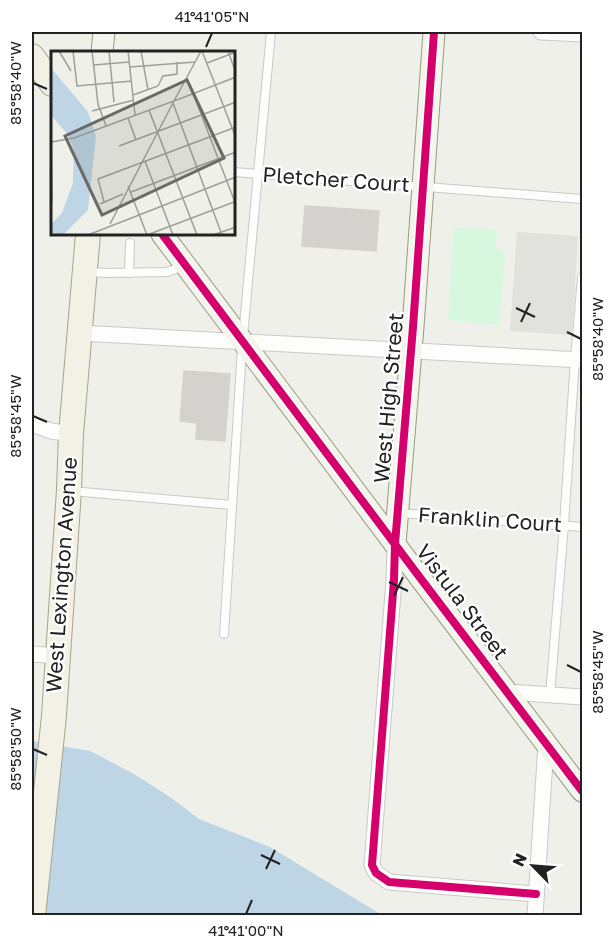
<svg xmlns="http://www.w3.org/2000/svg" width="614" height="947" viewBox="0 0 614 947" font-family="'Golos Text',sans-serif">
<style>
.park{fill:#d8f7df}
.parking{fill:#e1e1de}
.water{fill:#bdd5e5}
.building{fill:#d3d2ce;stroke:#d4d2cc;stroke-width:1.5}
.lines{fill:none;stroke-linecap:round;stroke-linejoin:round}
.lane-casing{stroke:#c9c9c7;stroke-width:10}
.street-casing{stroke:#c9c9c7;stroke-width:17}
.secondary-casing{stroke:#959c81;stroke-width:23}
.primary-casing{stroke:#a7a486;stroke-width:26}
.lane{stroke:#fdfdfc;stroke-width:8}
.street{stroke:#fdfdfc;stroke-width:15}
.secondary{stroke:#f3f5ed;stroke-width:21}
.primary{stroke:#f3f0e6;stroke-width:24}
.cycleway-casing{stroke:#fff;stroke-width:11}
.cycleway{stroke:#d6006c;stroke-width:8}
.ticks{fill:none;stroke:#222;stroke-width:2}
.labels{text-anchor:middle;stroke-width:4.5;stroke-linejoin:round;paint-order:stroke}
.street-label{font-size:21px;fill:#222;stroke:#fff}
.inset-road{fill:none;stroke:#9e9e9b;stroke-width:1.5}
.view{fill:#6a6a68;fill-opacity:0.15;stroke:#6a6a68;stroke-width:3}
.inset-edge{fill:none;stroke:#222;stroke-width:3}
.neatline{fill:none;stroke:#222;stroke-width:2}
.ticks-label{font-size:15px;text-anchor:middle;fill:#222}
</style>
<rect width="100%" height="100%" fill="#f0f0eb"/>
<polygon class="park" points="454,227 498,230 495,249 500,249 505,255 499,325 448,320"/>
<polygon class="parking" points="517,232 578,236 572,335 510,331"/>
<polygon class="water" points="32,741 90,751 134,774 170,797 199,819 270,847 382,915 32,915"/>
<g class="building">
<polygon points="305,206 379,211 376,251 302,246"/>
<polygon points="184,371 230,374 225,441 196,439 197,423 180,421"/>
</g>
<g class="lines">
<g class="lane-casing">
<g id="lane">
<polyline points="234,172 582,199"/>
<polyline points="87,272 109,273 167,272 184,266"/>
<polyline points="129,273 130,243"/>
<polyline points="243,336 271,32"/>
<polyline points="71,491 232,505"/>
<polyline points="399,513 582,527"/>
<polyline points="224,634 242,348"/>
<polyline points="550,695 564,525 575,359 582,277"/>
</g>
</g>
<g class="street-casing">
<g id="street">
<polyline points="541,32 582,34"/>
<polyline points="80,333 582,360"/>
<polyline points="32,424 51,431 71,434"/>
<polyline points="395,544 394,580 372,865 376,873 389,882 536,894"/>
<polyline points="32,654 58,656"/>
<polyline points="508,692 582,697"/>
<polyline points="535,916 546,744"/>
</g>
</g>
<g class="secondary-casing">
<g id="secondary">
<polyline points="102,52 104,32"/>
<polyline points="162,234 418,575 582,791"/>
<polyline points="395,544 413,327 434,32"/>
</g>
</g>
<g class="primary-casing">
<g id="primary">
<polyline points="32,56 52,84"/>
<polyline points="33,916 54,716 69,490 71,434 88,234"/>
</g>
</g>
<use href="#lane" class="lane"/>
<use href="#street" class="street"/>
<use href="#secondary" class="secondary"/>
<use href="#primary" class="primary"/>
<g class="cycleway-casing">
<g id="cycleway">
<polyline points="434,32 413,327 395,544 394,580 372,865 376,873 389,882 536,894"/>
<polyline points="162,234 418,575 582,791"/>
</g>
</g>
<use href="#cycleway" class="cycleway"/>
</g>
<path class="ticks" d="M206 47 212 33M33 83 47 89M516 308 535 317M521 322 530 303M567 332 581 339M33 416 47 422M389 582 408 591M394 596 403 577M567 665 581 672M33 749 47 755M261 855 280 864M266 869 275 850M246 914 252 900"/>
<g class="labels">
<g class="street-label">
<text transform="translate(336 180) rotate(4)" y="7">Pletcher Court</text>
<text transform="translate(389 398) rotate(-85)" y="7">West High Street</text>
<text transform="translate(490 520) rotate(4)" y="7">Franklin Court</text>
<text transform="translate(62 575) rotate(-86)" y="7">West Lexington Avenue</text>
<text transform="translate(462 602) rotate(53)" y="7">Vistula Street</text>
</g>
</g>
<g transform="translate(51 51)">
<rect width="184" height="184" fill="#f0f0eb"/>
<path d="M0 17 37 61 45 85 37 159 12 184H0V173L11 162 22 132 23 99 17 84 0 64Z" fill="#bdd5e5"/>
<path class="inset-road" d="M8 0 20 20M22 0 26 35 81 30M41 0 47 53 55 75M58 0 63 51M77 0 84 64M90 0 97 39M151 0 185 87M177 0 185 22M156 12 185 1M43 14 78 11M79 16 144 11M142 42 185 154M82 44 107 35 112 25 126 23V11M122 52 171 184M98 59 146 184M41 60 83 49M77 67 85 89M0 78 1 152M0 91 23 87 123 50 150 0M68 95 185 51M94 110 122 184M77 135 96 184M80 141 185 101M53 151 47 128 185 76M49 153 72 143M59 173 123 50 185 26M37 184 185 126M96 184 183 151M162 184 185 176"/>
<path class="view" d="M136 29 173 107 51 164 14 85Z"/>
<rect width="184" height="184" class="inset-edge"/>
</g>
<rect width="614" height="947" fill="none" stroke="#ffffff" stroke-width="66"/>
<g transform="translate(533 866) rotate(295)" stroke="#ffffff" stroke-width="4.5" paint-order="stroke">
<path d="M0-4.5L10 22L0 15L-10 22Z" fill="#222222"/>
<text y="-9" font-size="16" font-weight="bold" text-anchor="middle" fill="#222222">N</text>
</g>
<rect x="33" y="33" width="548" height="881" class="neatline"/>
<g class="ticks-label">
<text x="212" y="22">41°41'05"N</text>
<text transform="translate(16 83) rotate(-90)" y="5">85°58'40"W</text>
<text transform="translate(598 339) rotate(-90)" y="5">85°58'40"W</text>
<text transform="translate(16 416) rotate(-90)" y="5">85°58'45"W</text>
<text transform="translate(598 672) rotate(-90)" y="5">85°58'45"W</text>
<text transform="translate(16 749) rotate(-90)" y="5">85°58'50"W</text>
<text x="246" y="936">41°41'00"N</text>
</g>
</svg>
